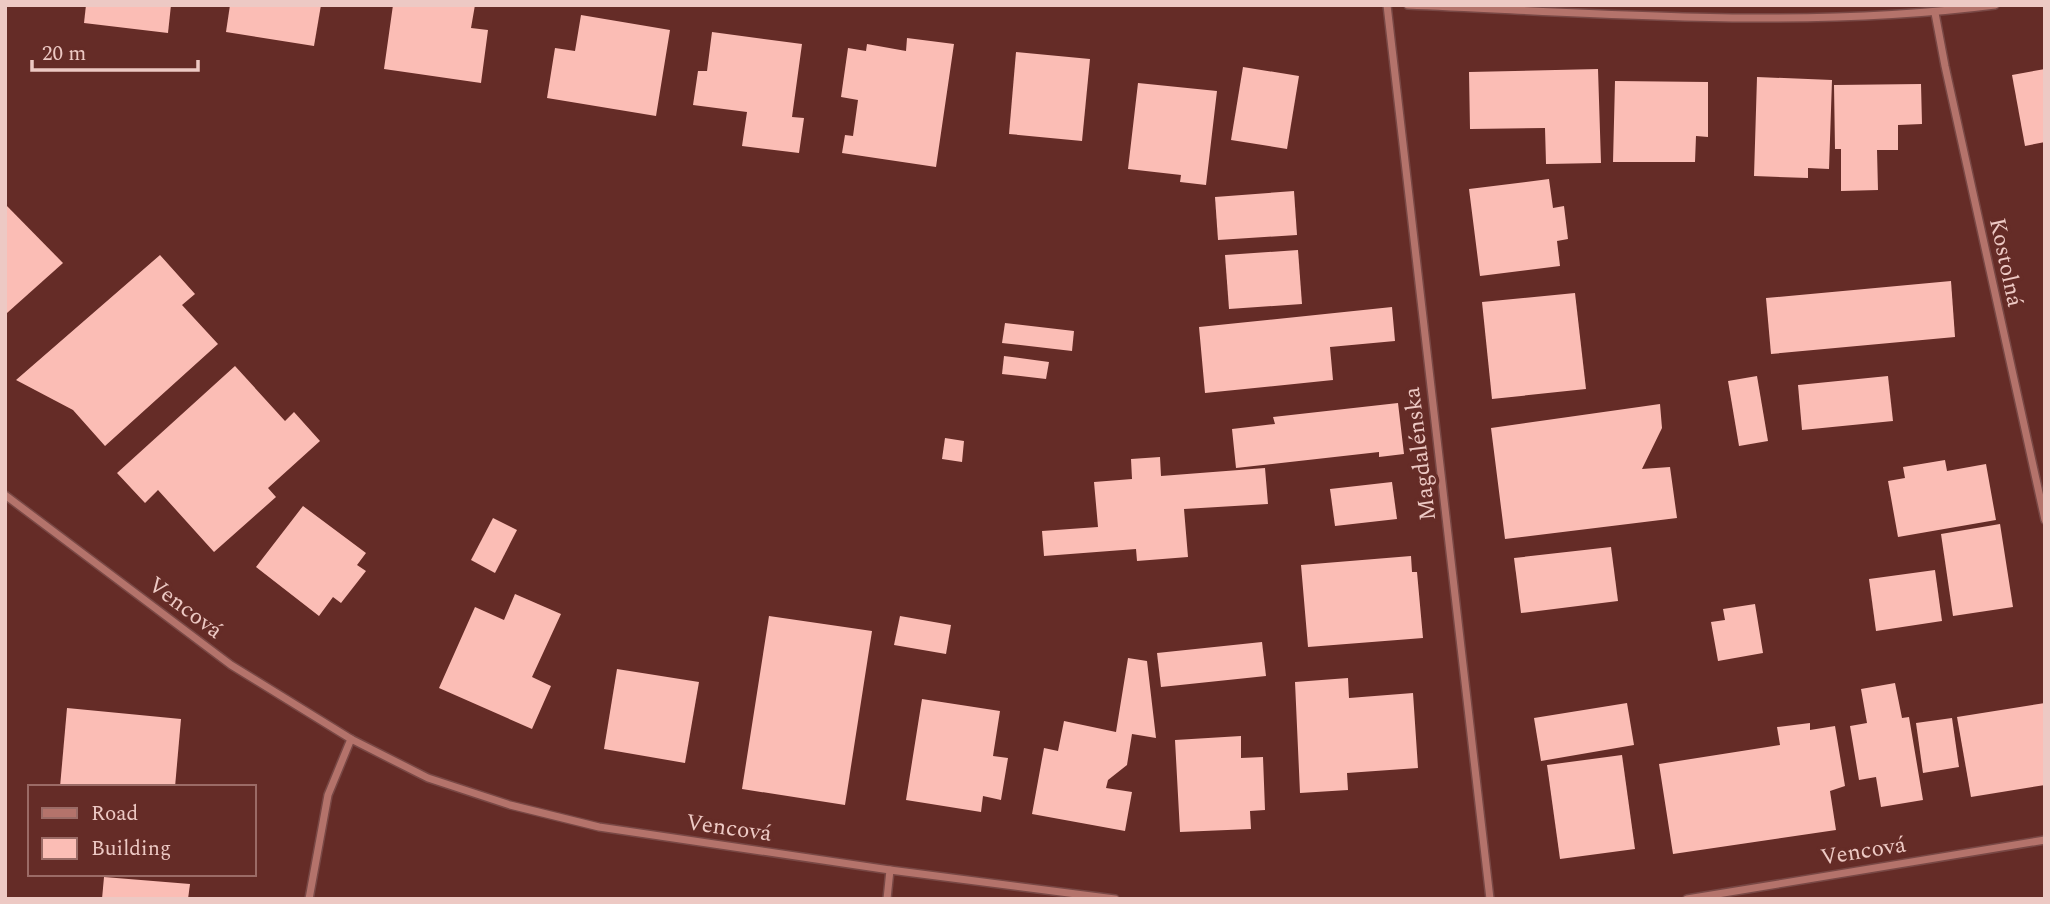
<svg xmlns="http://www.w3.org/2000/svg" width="2050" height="904" viewBox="0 0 2050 904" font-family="Spectral,serif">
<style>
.building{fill:#fbbdb5}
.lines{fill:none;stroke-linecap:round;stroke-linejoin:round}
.minor-casing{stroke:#794845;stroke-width:10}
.minor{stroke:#b4736b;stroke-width:7}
.labels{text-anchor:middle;stroke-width:7;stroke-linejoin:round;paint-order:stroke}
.street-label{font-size:23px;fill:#edc9c4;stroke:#652c27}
</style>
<rect width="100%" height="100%" fill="#652c27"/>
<g class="building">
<polygon points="86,5 171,5 168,33 84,23"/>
<polygon points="230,5 321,5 314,46 226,32"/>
<polygon points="393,5 475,5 471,28 488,30 481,83 384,69"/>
<polygon points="581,15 670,30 656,116 547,98 555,48 575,51"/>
<polygon points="712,32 802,44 792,117 804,118 799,153 742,146 747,112 693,105 698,71 707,71"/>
<polygon points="907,38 954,44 936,167 842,153 845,135 853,136 858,100 841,97 848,48 866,51 867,44 906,51"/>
<polygon points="1016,52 1090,59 1082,141 1009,134"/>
<polygon points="1243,67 1299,76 1287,149 1231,140"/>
<polygon points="1598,69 1601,163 1546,164 1545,128 1470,129 1469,72"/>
<polygon points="2045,69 2045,142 2025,146 2012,75"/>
<polygon points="1757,77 1832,80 1829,169 1808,168 1808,178 1754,176"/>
<polygon points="1615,81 1708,82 1708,137 1696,136 1695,162 1613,162"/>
<polygon points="1138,83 1217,91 1206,185 1180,182 1181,175 1128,169"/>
<polygon points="1921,84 1922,124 1898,125 1898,150 1877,150 1878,190 1841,191 1841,149 1835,149 1834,85"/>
<polygon points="1549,179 1553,208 1564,206 1568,239 1557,241 1560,266 1480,276 1469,189"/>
<polygon points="1294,191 1297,235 1218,240 1215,197"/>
<polygon points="5,204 63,263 7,313 5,311"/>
<polygon points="1298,250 1302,304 1229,309 1225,255"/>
<polygon points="160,255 195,294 182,305 218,344 105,446 73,410 16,380"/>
<polygon points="1951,281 1955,337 1771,354 1766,298"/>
<polygon points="1575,293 1586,389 1492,399 1482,302"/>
<polygon points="1392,307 1395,341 1330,347 1333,380 1205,393 1199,327"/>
<polygon points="1005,323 1074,331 1072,351 1002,343"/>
<polygon points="1004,356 1049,362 1046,379 1002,374"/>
<polygon points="235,366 285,421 294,412 320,441 268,488 276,497 214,552 158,490 145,503 117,473"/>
<polygon points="1757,376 1768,441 1739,446 1728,381"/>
<polygon points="1888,376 1893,421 1802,430 1798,385"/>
<polygon points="1398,403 1404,454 1379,457 1379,452 1236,468 1232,429 1275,424 1273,417"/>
<polygon points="1660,404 1662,428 1642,469 1670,467 1677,518 1505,539 1491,428"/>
<polygon points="945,438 964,441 962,462 942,459"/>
<polygon points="1160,457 1161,476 1265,468 1268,504 1184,509 1188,557 1137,561 1136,549 1044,556 1042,531 1098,527 1094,482 1132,479 1131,459"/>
<polygon points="1945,460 1947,471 1986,464 1996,520 1898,537 1888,481 1905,478 1903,467"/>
<polygon points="1392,482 1397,519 1335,526 1330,489"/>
<polygon points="303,506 366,553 357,565 366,571 341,603 333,597 319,616 256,567"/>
<polygon points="493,518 517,530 495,573 471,560"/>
<polygon points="2000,524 2013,607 1953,616 1941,534"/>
<polygon points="1611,547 1618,601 1521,613 1514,558"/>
<polygon points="1411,556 1412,572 1417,572 1423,638 1308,647 1301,565"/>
<polygon points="1935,570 1942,621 1876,631 1869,579"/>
<polygon points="515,594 561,614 532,677 551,686 532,729 439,688 475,607 504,620"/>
<polygon points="1755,604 1763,653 1718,661 1711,622 1725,620 1723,609"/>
<polygon points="769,616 872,631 845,805 742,789"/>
<polygon points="900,616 951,625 946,654 894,645"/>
<polygon points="1262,642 1266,676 1161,687 1157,653"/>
<polygon points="1128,658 1147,661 1156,738 1132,734 1127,765 1108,780 1106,788 1132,792 1125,831 1032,814 1044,748 1058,751 1064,721 1116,732"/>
<polygon points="617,669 699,682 685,763 604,749"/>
<polygon points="1348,678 1349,698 1413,693 1418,768 1347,773 1348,790 1300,793 1295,682"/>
<polygon points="1895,683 1902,718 1909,717 1923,800 1881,807 1876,777 1859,780 1850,726 1867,723 1861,689"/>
<polygon points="922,699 1000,711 993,756 1008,758 1001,800 983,796 981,812 906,800"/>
<polygon points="1627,703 1634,745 1541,761 1534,718"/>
<polygon points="2045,703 2045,785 1971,797 1957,717"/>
<polygon points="67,708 181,719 175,787 60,787"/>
<polygon points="1952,718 1959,767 1923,773 1916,723"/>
<polygon points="1810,723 1810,730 1835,726 1845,786 1830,791 1836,830 1673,854 1659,764 1780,745 1777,727"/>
<polygon points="1241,736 1241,758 1263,757 1265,810 1250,811 1251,829 1180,832 1175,740"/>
<polygon points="1622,755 1635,849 1560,859 1547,765"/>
<polygon points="104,877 190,884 188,899 102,899"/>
</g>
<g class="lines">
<g class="minor-casing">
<g id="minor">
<polyline points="1387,5 1490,899"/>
<path d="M1408 5C1603 13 1800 30 1995 5"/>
<polyline points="1935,13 1945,66 2045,520"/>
<polyline points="5,495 231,665 351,739 428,778 510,805 599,827 890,870 1115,899"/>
<polyline points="309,899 328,795 351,739"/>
<polyline points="887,899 890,870"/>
<polyline points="1687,899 2045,840"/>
</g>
</g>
<use href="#minor" class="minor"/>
</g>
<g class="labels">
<g class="street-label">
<text transform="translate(2007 262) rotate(78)" y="8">Kostolná</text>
<text transform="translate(1419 454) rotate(-97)" y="8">Magdalénska</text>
<text transform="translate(186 607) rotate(37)" y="8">Vencová</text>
<text transform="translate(729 827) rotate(8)" y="8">Vencová</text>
<text transform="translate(1863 850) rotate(-9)" y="8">Vencová</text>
</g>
</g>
<rect width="2050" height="904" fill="none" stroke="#edc9c4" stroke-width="14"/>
<rect x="28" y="785" width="228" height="91" fill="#652c27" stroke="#9b6b66" stroke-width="2"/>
<rect x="42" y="808" width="35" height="10" fill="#b4736b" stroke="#9b6b66" stroke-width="2"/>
<text x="91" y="820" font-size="21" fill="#edc9c4">Road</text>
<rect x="42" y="838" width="35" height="21" fill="#fbbdb5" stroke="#9b6b66" stroke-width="2"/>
<text x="91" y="855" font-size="21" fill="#edc9c4">Building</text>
<path d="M32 60v10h166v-10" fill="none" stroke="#edc9c4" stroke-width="3.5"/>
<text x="42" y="60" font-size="21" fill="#edc9c4" stroke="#652c27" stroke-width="5" paint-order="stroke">20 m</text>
</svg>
